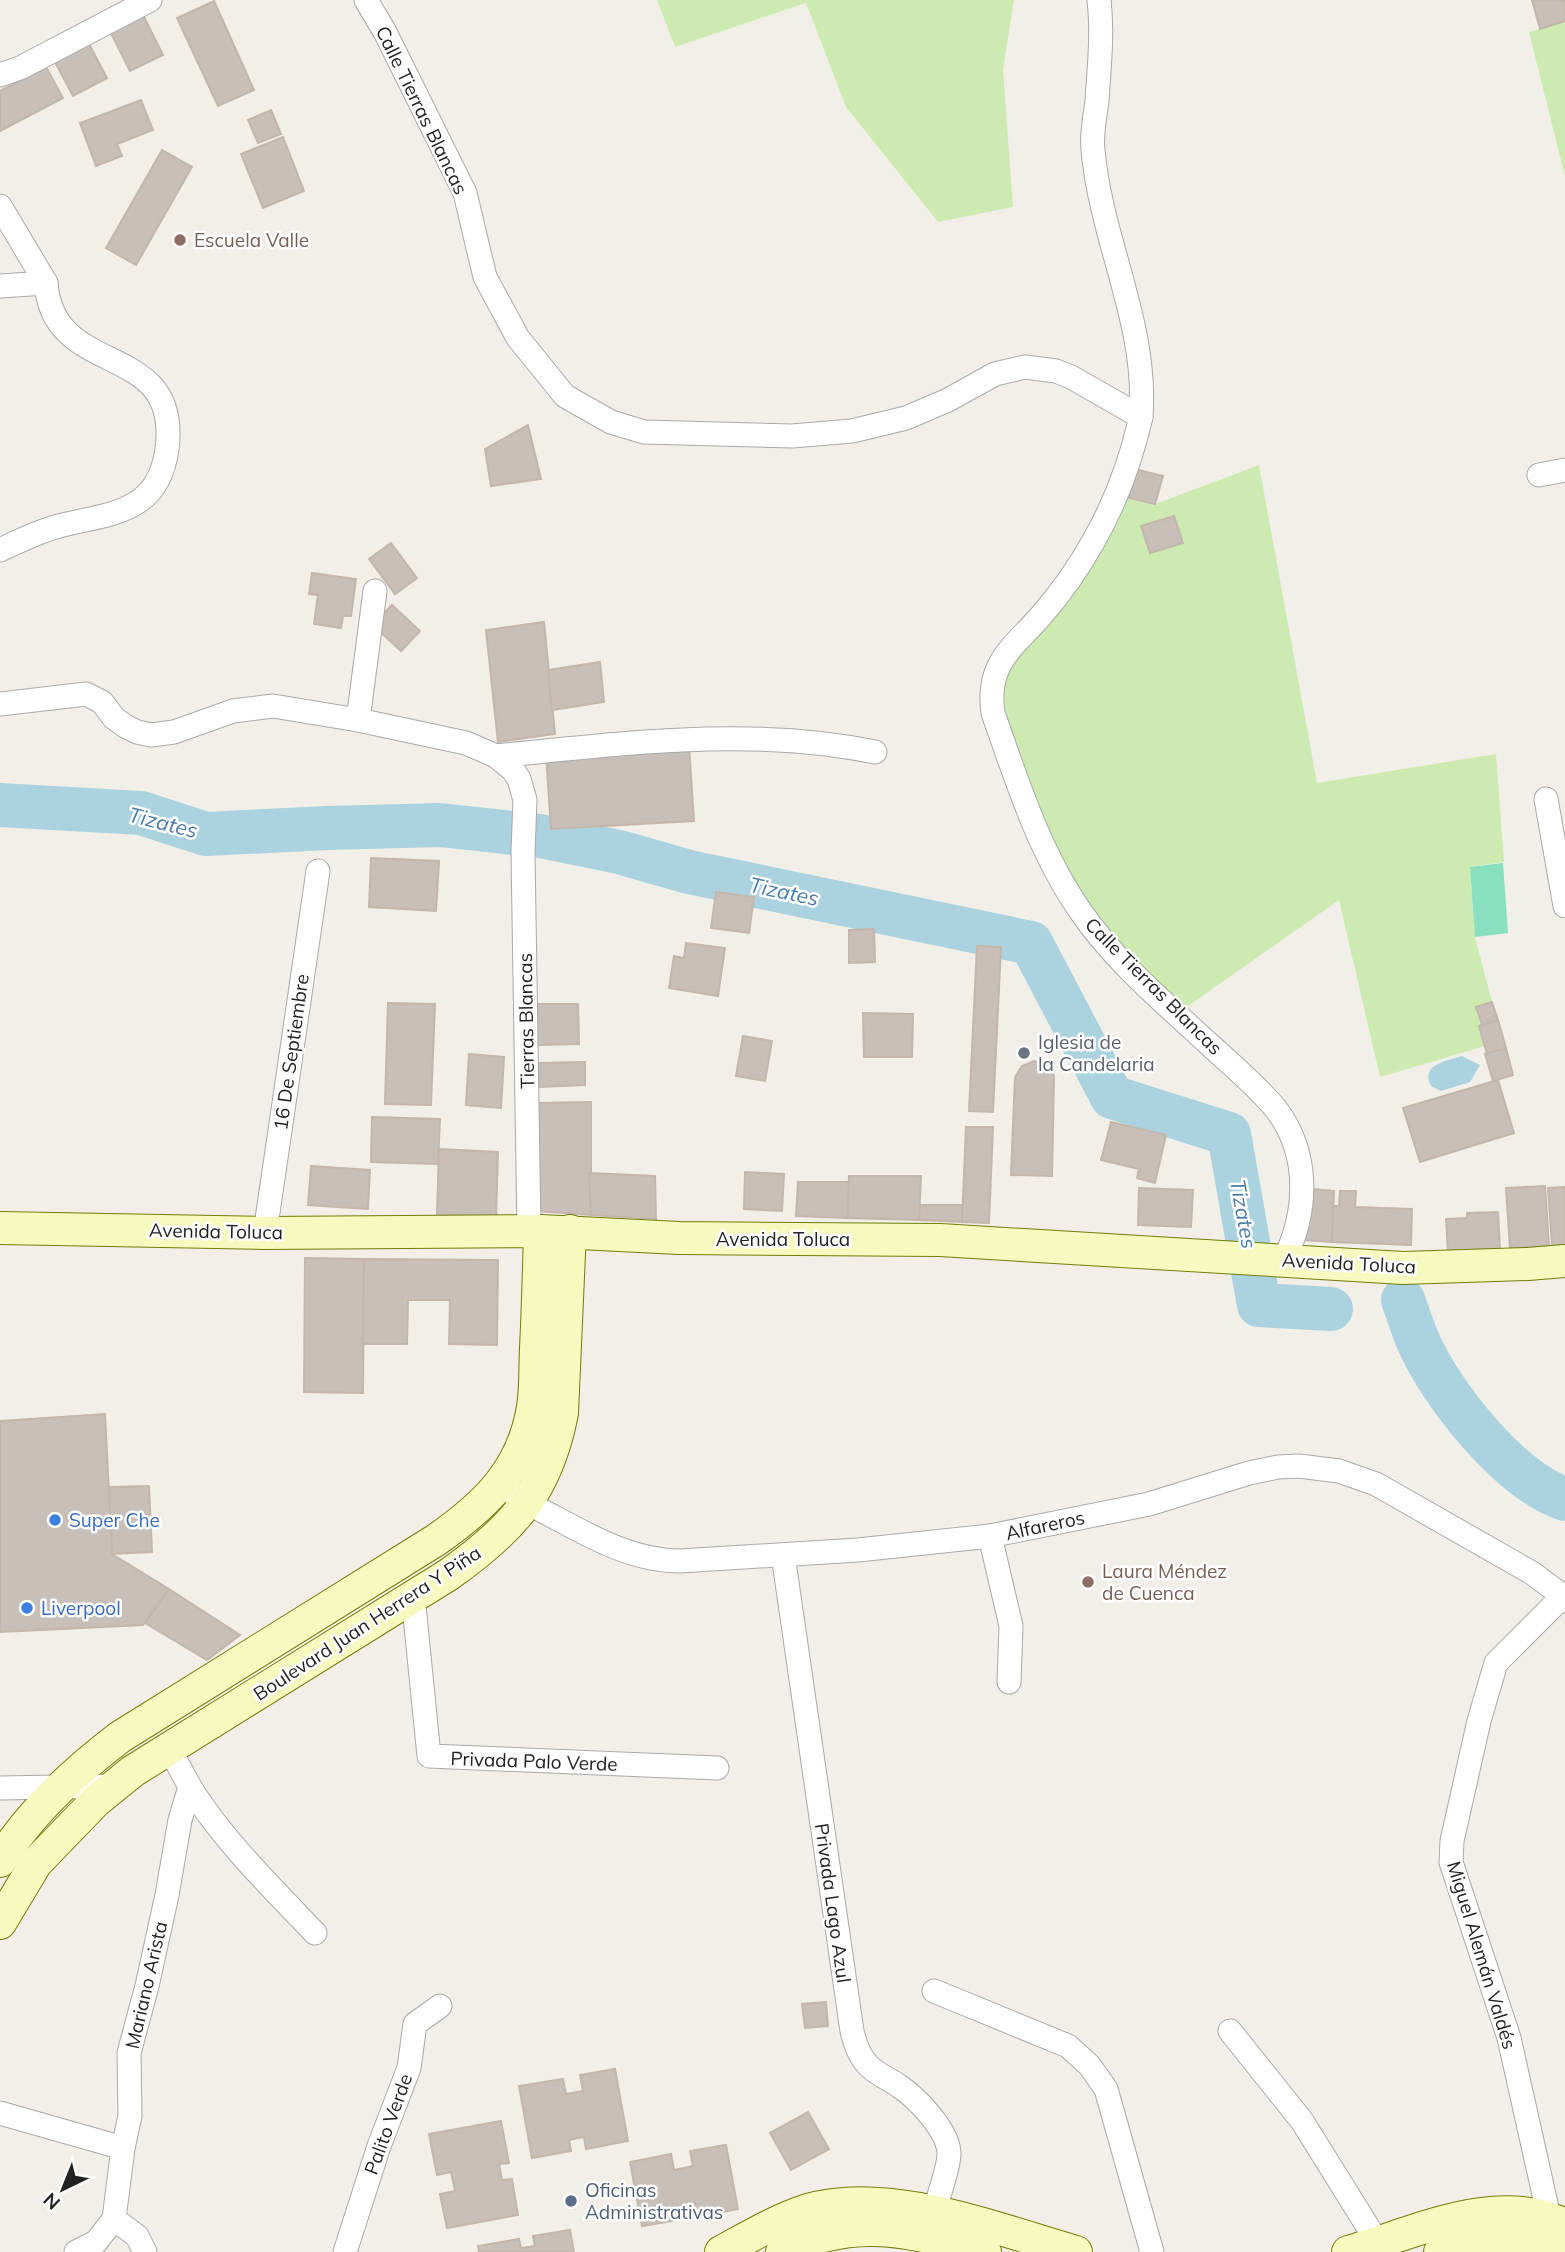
<svg xmlns="http://www.w3.org/2000/svg" width="1565" height="2252" viewBox="0 0 1565 2252" font-family="Mulish,sans-serif">
<style>
.grass{fill:#cdebb0}
.pitch{fill:#88e0be}
.water{fill:#aad3df}
.lines{fill:none;stroke-linecap:round;stroke-linejoin:round}
.river{stroke:#aad3df;stroke-width:44}
.building{fill:#c7bfb8;stroke:#c4b6ab;stroke-width:2}
.street-casing{stroke:#a9a9a9;stroke-width:25}
.secondary-casing{stroke:#707d05;stroke-width:34}
.street{stroke:#fff;stroke-width:23}
.secondary{stroke:#f7fabf;stroke-width:32}
.education-dot{fill:#8d6e63;stroke:#fff;stroke-width:2.5}
.worship-dot{fill:#6b7280;stroke:#fff;stroke-width:2.5}
.shop-dot{fill:#3f7fe0;stroke:#fff;stroke-width:2.5}
.service-dot{fill:#5c6f8a;stroke:#fff;stroke-width:2.5}
.labels{text-anchor:middle;stroke-width:5;stroke-linejoin:round;paint-order:stroke}
.street-label{font-size:19px;fill:#222;stroke:#fff}
.education-label{font-size:19px;fill:#785e54;stroke:#fff;text-anchor:start}
.worship-label{font-size:19px;fill:#5b616d;stroke:#fff;text-anchor:start}
.shop-label{font-size:19px;fill:#366cbe;stroke:#fff;text-anchor:start}
.service-label{font-size:19px;fill:#4e5e75;stroke:#fff;text-anchor:start}
.water-label{font-size:21px;font-style:italic;fill:#4a7aab;stroke:#fff}
</style>
<rect width="100%" height="100%" fill="#f2efe9"/>
<g class="grass">
<polygon points="657,0 1014,0 1003,70 1013,207 938,222 846,107 806,3 675,47"/>
<polygon points="1565,21 1565,177 1529,32"/>
<polygon points="1259,465 1317,783 1496,754 1504,862 1470,867 1475,937 1492,1002 1476,1007 1485,1046 1380,1077 1339,900 1184,1009 1110,935 1060,862 1001,712 1005,673 1126,497 1155,504"/>
</g>
<polygon class="pitch" points="1503,863 1508,933 1475,937 1470,867"/>
<path class="water" d="M1462 1056 1480 1065 1470 1082 1441 1091 1431 1086C1420 1064 1447 1061 1462 1056Z"/>
<g class="lines">
<g class="river">
<polyline points="0,805 141,813 206,834 328,828 440,825 540,836 619,852 689,872 1031,943 1112,1097 1229,1134 1259,1305 1331,1309"/>
<path d="M1403 1300C1408 1313 1412 1327 1418 1341 1441 1394 1509 1480 1565 1499"/>
</g>
</g>
<g class="building">
<polygon points="1532,0 1565,0 1565,21 1540,29"/>
<polygon points="214,1 254,90 218,106 177,18"/>
<polygon points="143,15 163,55 130,71 110,31"/>
<polygon points="89,44 107,78 73,96 55,62"/>
<polygon points="46,67 63,98 0,131 0,91"/>
<polygon points="141,100 153,130 117,144 122,156 96,166 80,123"/>
<polygon points="271,110 281,134 258,143 248,120"/>
<polygon points="283,137 304,191 263,208 241,154"/>
<polygon points="162,150 192,167 136,265 106,248"/>
<polygon points="528,425 541,479 491,486 485,449"/>
<polygon points="1134,469 1163,476 1155,504 1126,497"/>
<polygon points="1174,516 1183,543 1150,553 1141,526"/>
<polygon points="391,543 417,578 395,594 369,559"/>
<polygon points="312,573 356,579 351,616 343,616 341,628 314,624 318,595 309,594"/>
<polygon points="392,605 420,631 401,651 373,625"/>
<polygon points="544,622 555,734 498,742 486,630"/>
<polygon points="600,662 604,702 552,710 548,670"/>
<polygon points="689,746 694,821 551,829 546,754"/>
<polygon points="371,858 439,861 436,911 369,907"/>
<polygon points="716,892 754,897 749,933 711,928"/>
<polygon points="874,929 875,962 849,963 849,930"/>
<polygon points="686,943 725,948 718,996 669,988 674,956 684,958"/>
<polygon points="977,946 1001,947 993,1112 969,1111"/>
<polygon points="1492,1002 1498,1020 1482,1025 1476,1007"/>
<polygon points="388,1003 435,1004 431,1105 385,1104"/>
<polygon points="536,1004 578,1004 579,1044 537,1045"/>
<polygon points="863,1013 913,1014 912,1057 864,1057"/>
<polygon points="1498,1020 1506,1048 1487,1054 1479,1026"/>
<polygon points="743,1036 772,1041 765,1081 736,1076"/>
<polygon points="1506,1048 1513,1075 1493,1081 1485,1054"/>
<polygon points="469,1054 504,1057 501,1108 466,1105"/>
<polygon points="1034,1061 1047,1065 1054,1075 1052,1176 1011,1175 1015,1077 1022,1066"/>
<polygon points="585,1062 585,1085 539,1087 538,1063"/>
<polygon points="1498,1080 1514,1133 1420,1162 1403,1108"/>
<polygon points="591,1102 591,1215 536,1211 534,1103"/>
<polygon points="372,1117 440,1119 438,1164 371,1162"/>
<polygon points="1111,1122 1166,1135 1155,1183 1137,1178 1139,1169 1101,1160"/>
<polygon points="966,1127 993,1127 989,1223 962,1222"/>
<polygon points="439,1149 498,1152 496,1217 437,1215"/>
<polygon points="311,1166 370,1170 368,1209 308,1205"/>
<polygon points="745,1172 784,1174 782,1211 744,1209"/>
<polygon points="589,1173 655,1176 656,1219 591,1215"/>
<polygon points="849,1176 921,1176 919,1220 847,1218"/>
<polygon points="798,1182 849,1182 847,1218 796,1216"/>
<polygon points="1545,1186 1549,1246 1510,1248 1506,1188"/>
<polygon points="1565,1187 1565,1244 1552,1245 1548,1188"/>
<polygon points="1139,1188 1193,1190 1191,1227 1138,1225"/>
<polygon points="1311,1189 1334,1191 1332,1242 1304,1240"/>
<polygon points="1340,1191 1356,1191 1355,1207 1412,1209 1411,1245 1332,1242 1333,1206 1339,1206"/>
<polygon points="920,1205 962,1205 962,1222 919,1220"/>
<polygon points="1498,1212 1500,1250 1448,1253 1446,1219 1467,1218 1467,1213"/>
<polygon points="305,1258 364,1259 363,1393 304,1392"/>
<polygon points="364,1259 498,1260 497,1345 449,1344 450,1300 408,1300 407,1344 363,1344"/>
<polygon points="105,1414 112,1554 169,1589 143,1625 0,1632 0,1421"/>
<polygon points="149,1486 152,1552 112,1554 109,1487"/>
<polygon points="169,1589 240,1635 207,1660 145,1623"/>
<polygon points="826,2002 828,2026 805,2028 802,2004"/>
<polygon points="615,2069 628,2141 586,2149 584,2137 569,2140 571,2151 532,2158 519,2086 563,2079 566,2094 583,2091 580,2075"/>
<polygon points="808,2112 829,2149 791,2170 770,2133"/>
<polygon points="501,2121 509,2163 499,2164 502,2180 512,2179 518,2215 447,2228 440,2194 455,2191 451,2172 437,2175 429,2134"/>
<polygon points="726,2145 738,2209 698,2217 695,2203 676,2206 679,2220 642,2226 630,2162 671,2154 674,2170 693,2166 690,2151"/>
<polygon points="570,2230 574,2252 479,2252 478,2246 519,2239 521,2248 535,2246 533,2236"/>
</g>
<g class="lines">
<g class="street-casing">
<g id="street">
<path d="M366 0 385 32 465 193 485 277 518 338 565 396 611 422 644 432 792 436 852 431 906 418 948 400 995 374 1025 367 1056 371 1071 377 1141 417C1131 460 1115 504 1093 542 1078 569 1060 594 1040 617 1011 649 986 665 993 713 1017 781 1039 852 1081 912 1116 963 1166 1004 1211 1046 1233 1066 1257 1086 1276 1109 1310 1154 1308 1211 1284 1260"/>
<path d="M1099 0C1103 34 1099 68 1097 101 1095 117 1091 134 1093 150 1101 241 1148 324 1141 417"/>
<polyline points="0,75 20,68 150,0"/>
<path d="M0 206 46 283C53 381 181 338 167 449 164 471 156 491 136 503 114 517 84 519 59 526 39 531 19 541 0 550"/>
<polyline points="0,286 46,283"/>
<polyline points="1539,475 1565,470"/>
<polyline points="0,704 86,694 102,702 114,718 125,726 137,732 151,735 174,732 233,711 273,706 358,720 466,743 496,756 513,770 519,779 525,800 523,852 529,1231"/>
<polyline points="358,720 375,591"/>
<path d="M496 756C621 744 750 726 875 752"/>
<polyline points="1546,799 1565,906"/>
<polyline points="265,1233 318,871"/>
<path d="M514 1494 527 1503C576 1527 624 1561 680 1561L858 1550 990 1536 1149 1504 1249 1473 1278 1467 1299 1466 1339 1471 1376 1484 1532 1573 1563 1596 1565 1601"/>
<polyline points="990,1536 1011,1626 1009,1682"/>
<path d="M783 1555 852 2031C855 2044 859 2056 868 2065 877 2075 888 2078 899 2086 917 2098 949 2131 949 2154 949 2168 938 2197 934 2212"/>
<polyline points="413,1596 429,1756 717,1768"/>
<path d="M190 1787C222 1839 273 1889 315 1933"/>
<polyline points="0,1788 115,1786"/>
<polyline points="934,1991 1068,2046 1089,2065 1106,2089 1152,2252"/>
<polyline points="1230,2031 1302,2121 1378,2243"/>
<polyline points="0,2113 123,2148"/>
<polyline points="1549,2217 1509,2038 1451,1862 1452,1841 1479,1721 1496,1663 1563,1596"/>
<polyline points="114,2219 137,2236 145,2252"/>
<polyline points="76,2252 96,2242 114,2219 123,2148 130,2116 129,2053 147,1986 167,1895 180,1820 190,1787 169,1748"/>
<polyline points="345,2252 379,2146 409,2068 415,2024 440,2006"/>
</g>
</g>
<g class="secondary-casing">
<g id="secondary">
<polyline points="0,1228 265,1233 540,1231 679,1238 940,1240 1403,1268 1528,1264 1565,1261"/>
<path d="M0 1861C30 1812 74 1772 120 1737L436 1540C486 1505 523 1470 533 1407 536 1388 535 1368 536 1348 538 1309 539 1270 540 1231"/>
<path d="M0 1923 36 1863 96 1801 133 1771 448 1575C512 1530 547 1492 562 1413L570 1231"/>
<path d="M721 2252C749 2237 777 2220 808 2210 888 2186 999 2230 1076 2252"/>
<path d="M782 2252C853 2215 912 2231 985 2252"/>
<path d="M1348 2252C1415 2233 1497 2191 1565 2225"/>
<path d="M1440 2252C1475 2241 1528 2223 1559 2252"/>
</g>
</g>
<use href="#street" class="street"/>
<use href="#secondary" class="secondary"/>
</g>
<g class="education-dot">
<circle cx="180" cy="240" r="7"/>
<circle cx="1088" cy="1582" r="7"/>
</g>
<circle class="worship-dot" cx="1024" cy="1053" r="7"/>
<g class="shop-dot">
<circle cx="55" cy="1520" r="7"/>
<circle cx="27" cy="1608" r="7"/>
</g>
<circle class="service-dot" cx="571" cy="2201" r="7"/>
<g class="labels">
<g class="street-label">
<text transform="translate(422 110) rotate(64)" y="7">Calle Tierras Blancas</text>
<text transform="translate(1154 986) rotate(45)" y="7">Calle Tierras Blancas</text>
<text transform="translate(526 1021) rotate(-91)" y="7">Tierras Blancas</text>
<text transform="translate(291 1052) rotate(-82)" y="7">16 De Septiembre</text>
<text transform="translate(216 1231) rotate(1)" y="7">Avenida Toluca</text>
<text x="783" y="1246">Avenida Toluca</text>
<text transform="translate(1349 1263) rotate(3)" y="7">Avenida Toluca</text>
<text transform="translate(1045 1525) rotate(-12)" y="7">Alfareros</text>
<text transform="translate(367 1623) rotate(-33)" y="7">Boulevard Juan Herrera Y Piña</text>
<text transform="translate(534 1761) rotate(2)" y="7">Privada Palo Verde</text>
<text transform="translate(833 1903) rotate(82)" y="7">Privada Lago Azul</text>
<text transform="translate(1482 1955) rotate(73)" y="7">Miguel Alemán Valdés</text>
<text transform="translate(146 1985) rotate(-77)" y="7">Mariano Arista</text>
<text transform="translate(388 2124) rotate(-70)" y="7">Palito Verde</text>
</g>
<g class="education-label">
<text x="194" y="247">Escuela Valle</text>
<text x="1102" y="1578">Laura Méndez<tspan x="1102" dy="22">de Cuenca</tspan></text>
</g>
<g class="worship-label">
<text x="1038" y="1049">Iglesia de<tspan x="1038" dy="22">la Candelaria</tspan></text>
</g>
<g class="shop-label">
<text x="69" y="1527">Super Che</text>
<text x="41" y="1615">Liverpool</text>
</g>
<g class="service-label">
<text x="585" y="2197">Oficinas<tspan x="585" dy="22">Administrativas</tspan></text>
</g>
<g class="water-label">
<text transform="translate(163 823) rotate(14)" y="7">Tizates</text>
<text transform="translate(784 892) rotate(12)" y="7">Tizates</text>
<text transform="translate(1243 1214) rotate(80)" y="7">Tizates</text>
</g>
</g>
<g transform="translate(63 2189) rotate(223)" stroke="#ffffff" stroke-width="5" paint-order="stroke">
<path d="M0-5L12 26L0 18L-12 26Z" fill="#222222"/>
<text y="-10" font-size="19" font-weight="bold" text-anchor="middle" fill="#222222">N</text>
</g>
</svg>
